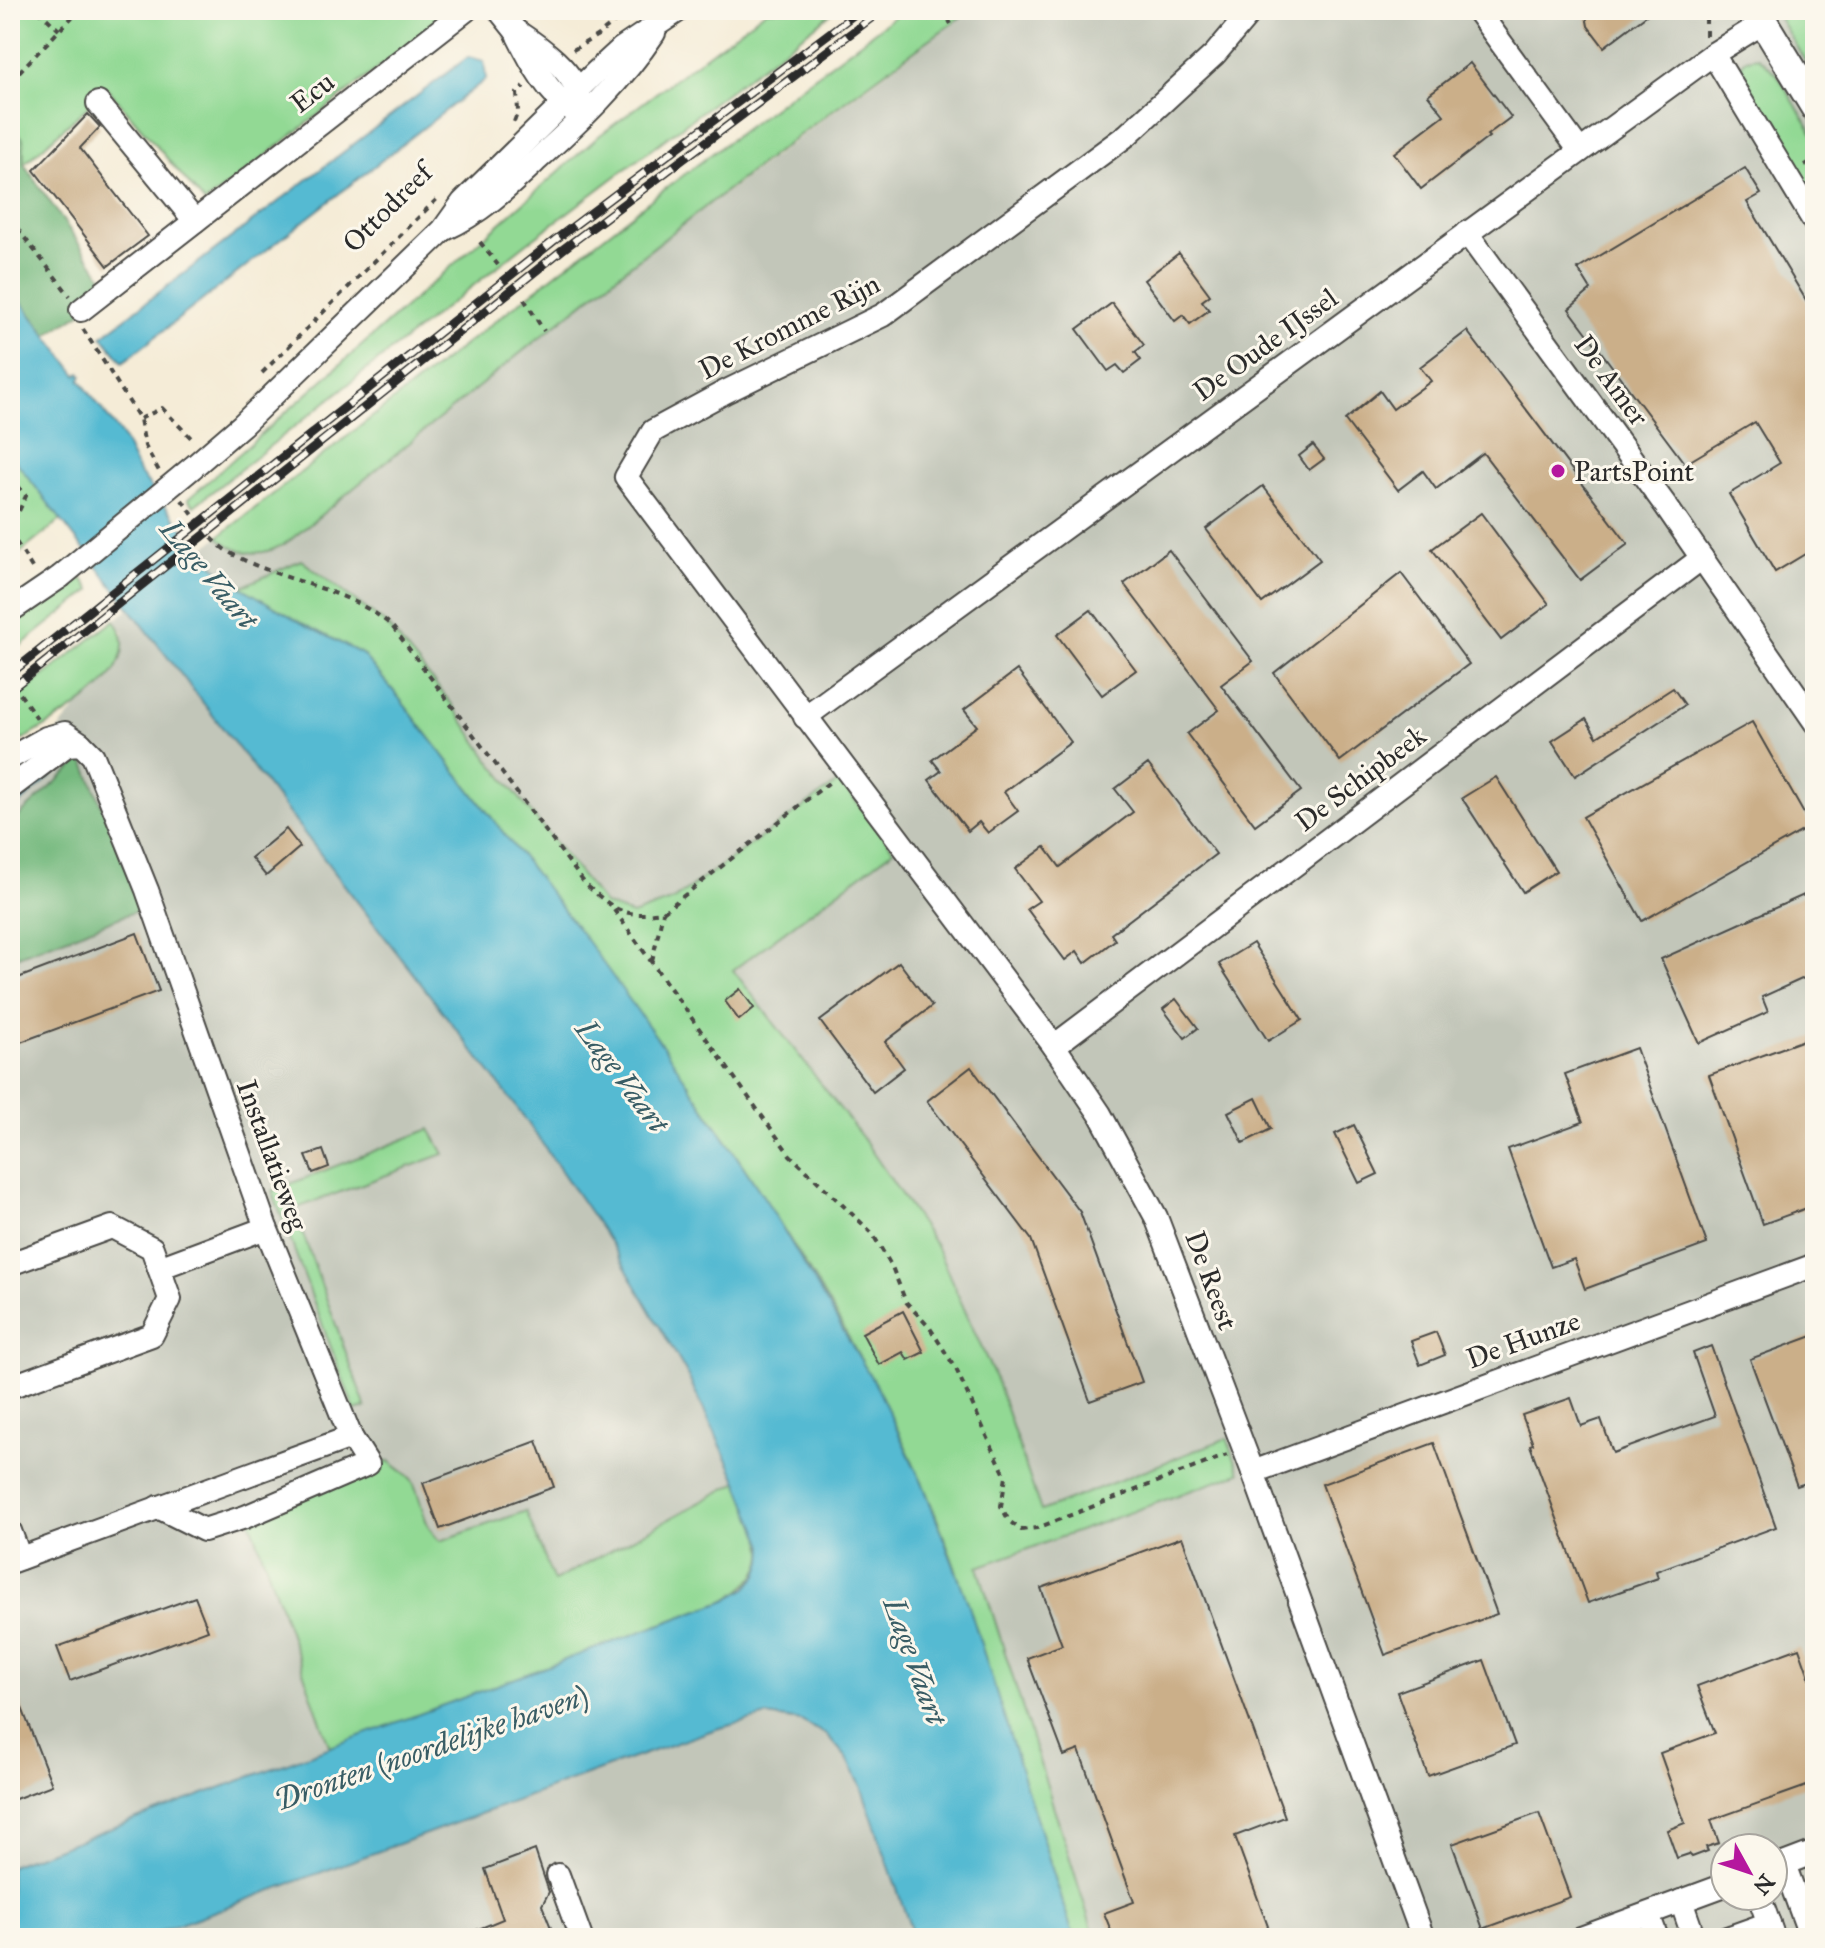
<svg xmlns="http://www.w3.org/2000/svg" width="1825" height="1948" viewBox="0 0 1825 1948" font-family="'IM FELL Great Primer',serif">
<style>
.industrial{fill:#c2c6b9;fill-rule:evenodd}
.green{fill:#92d994;stroke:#5e8260;stroke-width:2}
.forest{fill:#75b97e;stroke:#507254;stroke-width:2}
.water{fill:#54bad2;stroke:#40727e;stroke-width:2}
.building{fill:#cbaf89}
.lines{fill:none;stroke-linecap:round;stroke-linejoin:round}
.minor-casing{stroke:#494845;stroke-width:26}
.major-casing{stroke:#494845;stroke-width:32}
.path{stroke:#494845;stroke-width:4;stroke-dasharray:6 6;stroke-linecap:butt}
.minor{stroke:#fff;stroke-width:22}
.major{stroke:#fff;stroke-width:28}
.rail-casing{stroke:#2b2b2b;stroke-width:9}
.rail{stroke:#fbf7ec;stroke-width:6;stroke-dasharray:18;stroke-linecap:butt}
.minor-bridge-casing{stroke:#494845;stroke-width:26;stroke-linecap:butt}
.minor-bridge{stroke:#fff;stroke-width:22}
.poi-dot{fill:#b5179e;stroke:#fbf7ec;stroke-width:3}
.labels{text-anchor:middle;stroke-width:6;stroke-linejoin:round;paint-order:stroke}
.street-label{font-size:28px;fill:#2b2b2b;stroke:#fbf7ec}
.poi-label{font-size:28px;fill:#2b2b2b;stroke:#fbf7ec;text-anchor:start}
.water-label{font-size:30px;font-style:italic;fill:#395d65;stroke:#fbf7ec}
</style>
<rect width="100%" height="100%" fill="#fbf7ec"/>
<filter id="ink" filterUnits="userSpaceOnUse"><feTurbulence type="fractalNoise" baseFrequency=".0125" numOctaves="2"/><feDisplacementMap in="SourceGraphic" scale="16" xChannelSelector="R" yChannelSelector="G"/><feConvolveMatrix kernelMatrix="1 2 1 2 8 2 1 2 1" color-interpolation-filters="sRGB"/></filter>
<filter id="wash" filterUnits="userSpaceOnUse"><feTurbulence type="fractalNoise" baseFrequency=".006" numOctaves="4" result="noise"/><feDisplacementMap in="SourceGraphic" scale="32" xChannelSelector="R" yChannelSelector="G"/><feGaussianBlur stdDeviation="1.8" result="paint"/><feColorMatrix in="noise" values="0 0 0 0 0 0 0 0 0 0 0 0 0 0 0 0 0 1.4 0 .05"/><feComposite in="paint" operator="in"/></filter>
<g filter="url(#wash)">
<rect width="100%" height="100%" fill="#f5ecd7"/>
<path class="industrial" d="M971 10H1815V1938H10V775L39 752 80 704 103 684 124 633 115 620 218 537 229 546 279 548 289 541 544 331 822 120ZM1725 1848H1773V1896H1725Z"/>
<g class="green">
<polygon points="10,10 453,10 205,203 108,89 24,164 23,139 10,127"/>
<polygon points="767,10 836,10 526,244 194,506 188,499 600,135"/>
<path d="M903 10H971C735 176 512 359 289 541 264 558 241 557 218 537L657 195Z"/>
<polygon points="1774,10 1813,10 1815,13 1815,77"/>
<polygon points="1758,57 1777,74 1815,137 1815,212 1745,93 1736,70 1746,59"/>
<polygon points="10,454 62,519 10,561"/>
<path d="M301 560 386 624 451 703 490 761 604 904 632 915 673 900 840 781 894 850 733 970 862 1137 936 1246 997 1382 1041 1511 1227 1438 1240 1473 978 1567 1095 1938H1074C1051 1867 1028 1796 1006 1725 981 1645 957 1565 924 1487 887 1401 840 1320 791 1241 672 1048 533 871 395 693L362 654 307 626 241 587Z"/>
<polygon points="82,578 91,590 10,654 10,624"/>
<path d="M115 620C153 676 49 723 10 747V702Z"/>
<polygon points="430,1129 444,1154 294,1209 366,1408 355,1411 272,1191"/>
<path d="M389 1461C396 1468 409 1474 413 1482 423 1502 422 1525 440 1541L526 1511 554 1581 738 1482C759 1535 787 1564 726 1600L330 1748 248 1514Z"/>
</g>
<g class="forest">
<polygon points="10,127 23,138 24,164 105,281 82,312 47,335 10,287"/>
<polygon points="83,758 142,909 10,959 10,824"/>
</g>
<g class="water">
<polygon points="468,57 484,61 486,79 123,362 102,336"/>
<polygon points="10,287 77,375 80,373 82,375 80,380 122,436 139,472 208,561 241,587 307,626 362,654 395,693 582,934 665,1049 767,1202 878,1389 924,1487 968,1603 1074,1938 914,1938 861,1786 847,1758 828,1736 801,1721 767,1716 716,1729 616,1764 142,1938 10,1938 10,1866 726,1600 747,1588 758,1575 763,1561 764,1546 738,1482 686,1372 611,1243 519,1110 10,454"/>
<polygon points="63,758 67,758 64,765 10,812 10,805"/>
</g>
<g id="blocks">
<g class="building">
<polygon points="1585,10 1653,10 1604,47 1588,26"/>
<polygon points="1470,63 1511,117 1487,135 1489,137 1421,189 1394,153 1444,115 1428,95"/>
<polygon points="88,114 100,127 80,148 148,236 108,266 34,170"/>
<polygon points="1745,168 1761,194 1747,202 1815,315 1815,548 1775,572 1729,494 1780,463 1755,422 1685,464 1569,309 1591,290 1578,269"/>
<polygon points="1179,253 1210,295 1202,301 1209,310 1190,324 1183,315 1175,321 1144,280"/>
<polygon points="1112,303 1144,345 1135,352 1141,360 1124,373 1117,365 1108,371 1077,329"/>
<polygon points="1467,331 1628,544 1580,580 1483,453 1436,489 1423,471 1398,490 1345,420 1380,391 1393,409 1431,381 1420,367"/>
<polygon points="1313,445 1324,459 1309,470 1299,456"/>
<polygon points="1263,486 1320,560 1262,603 1206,529"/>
<polygon points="1481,513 1549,604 1501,640 1432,549"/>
<polygon points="1169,550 1253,661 1221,685 1301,791 1255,825 1187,734 1219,710 1124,584"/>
<polygon points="1401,573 1469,664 1340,761 1274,673"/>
<polygon points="1091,610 1136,670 1102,695 1057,635"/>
<polygon points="1017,670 1071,742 1004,792 1018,811 988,833 979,822 968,831 929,780 941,771 932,760 977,726 964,710"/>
<polygon points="1673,688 1685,705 1575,776 1552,741 1586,719 1597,737"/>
<polygon points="1752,722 1811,826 1642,921 1583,817"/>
<polygon points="1148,764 1216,854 1111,934 1115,940 1085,963 1077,951 1065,960 1027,909 1039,901 1015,869 1045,847 1060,867 1133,812 1115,789"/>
<polygon points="1496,777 1556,871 1523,892 1462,798"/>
<polygon points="286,829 300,847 266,876 251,858"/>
<polygon points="1815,890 1815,973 1762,997 1768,1012 1699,1043 1661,959"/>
<polygon points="137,933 159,991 18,1043 10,1020 10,981"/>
<polygon points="1253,943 1302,1020 1268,1041 1219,964"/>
<polygon points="899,962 932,1006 885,1042 904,1068 873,1092 820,1021"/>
<polygon points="740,989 754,1008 739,1020 725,1001"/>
<polygon points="1176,999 1198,1028 1185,1038 1163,1009"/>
<polygon points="1815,1036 1815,1205 1763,1224 1709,1075"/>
<polygon points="1636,1048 1707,1244 1585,1289 1574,1259 1551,1267 1508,1149 1583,1122 1565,1074"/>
<polygon points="971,1067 1080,1212 1142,1382 1090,1401 1031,1239 927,1101"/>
<polygon points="1256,1098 1271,1129 1243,1143 1228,1112"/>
<polygon points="1354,1125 1378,1174 1359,1183 1335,1134"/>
<polygon points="323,1150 329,1167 313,1173 306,1156"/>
<polygon points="903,1311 924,1352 908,1360 903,1352 879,1365 862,1333"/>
<polygon points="1436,1332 1445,1355 1420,1365 1411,1341"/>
<polygon points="1815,1335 1815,1480 1797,1486 1750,1359"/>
<polygon points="1711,1346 1776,1527 1656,1571 1658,1578 1588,1603 1530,1445 1533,1444 1522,1415 1571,1398 1581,1426 1601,1419 1613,1453 1715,1416 1693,1353"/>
<polygon points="537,1441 554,1487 440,1529 423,1483"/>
<polygon points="1434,1443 1497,1614 1385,1655 1322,1484"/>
<polygon points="1182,1537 1285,1817 1235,1836 1270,1932 1253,1938 1114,1938 1104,1913 1134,1902 1079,1750 1064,1756 1027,1658 1062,1645 1041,1588"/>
<polygon points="195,1597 208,1630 70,1681 57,1647"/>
<polygon points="1799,1648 1815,1693 1815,1783 1711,1820 1719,1843 1706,1847 1708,1851 1692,1857 1689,1854 1677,1858 1667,1830 1685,1823 1660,1753 1715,1733 1697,1686"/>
<polygon points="1484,1660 1515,1745 1428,1776 1397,1692"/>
<polygon points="10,1677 52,1785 10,1801"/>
<polygon points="1539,1813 1570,1897 1483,1929 1452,1844"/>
<polygon points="535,1850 549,1892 542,1905 555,1938 457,1938 503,1919 485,1869"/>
</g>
</g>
</g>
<g filter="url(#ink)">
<use href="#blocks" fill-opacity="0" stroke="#494845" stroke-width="2"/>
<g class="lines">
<g class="minor-casing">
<g id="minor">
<polyline points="499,10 523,40"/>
<polyline points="1252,10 1215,54 1127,135 883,315 725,392 653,431 626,477 1054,1046 1100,1114 1156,1217 1253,1472 1423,1938"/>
<polyline points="1477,10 1580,151"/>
<path d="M516 31C540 47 576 72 581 102"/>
<path d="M518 36C531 62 548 94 573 110"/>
<polyline points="1713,54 1815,223"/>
<polyline points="98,103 195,221"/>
<path d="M445 229C481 213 509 186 538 159 581 120 622 81 654 33"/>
<polyline points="1467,233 1666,506 1815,722"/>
<polyline points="81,310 466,10"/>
<polyline points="192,468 242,425 443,230 463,202 595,73 621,49 679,10"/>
<polyline points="10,611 60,577"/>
<polyline points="805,717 1713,54 1763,23"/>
<polyline points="10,758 46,738 65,733 80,743"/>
<polyline points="10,788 67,745 81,744 93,756 147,890 266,1228 351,1437 368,1464 245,1517 204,1530 158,1507"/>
<polyline points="1054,1046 1702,558"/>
<polyline points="10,1264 112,1227 152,1248 159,1268"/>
<polyline points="10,1387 152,1335 170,1299 159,1268 266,1228"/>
<polyline points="1253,1472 1815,1265"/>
<polyline points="10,1531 20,1558"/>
<polyline points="10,1562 351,1437"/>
<polyline points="1784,1864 1811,1938"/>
<polyline points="1773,1868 1815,1852"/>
<polyline points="558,1875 581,1938"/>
<polyline points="1759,1896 1774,1938"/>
<polyline points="1681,1901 1694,1938"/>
<polyline points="1648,1914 1657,1938"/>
<polyline points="1581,1938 1725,1885"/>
<polyline points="1727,1938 1769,1923"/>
</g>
</g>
<g class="major-casing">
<polyline id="major" points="1756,10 1815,107"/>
</g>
<g class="path">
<polyline points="38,10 59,30"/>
<polyline points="943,10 951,24"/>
<polyline points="1706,36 1706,10"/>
<polyline points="573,50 598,35 630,10"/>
<polyline points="10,66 18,73 79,10"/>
<polyline points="514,122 518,111 517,93 524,86"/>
<polyline points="1805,165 1815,160"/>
<polyline points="10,219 70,296"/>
<polyline points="480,242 498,265"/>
<polyline points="524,299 544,331"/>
<polyline points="83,329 140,419 145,446 159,471"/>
<polyline points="262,373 437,199"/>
<polyline points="140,419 162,408 194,441"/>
<polyline points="10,476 26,496 10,530"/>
<path d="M182 500C193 515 212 542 227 551 280 583 345 585 392 626L586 885C617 911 622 918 663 912L831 781"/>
<polyline points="10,532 34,571"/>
<polyline points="20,694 39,721"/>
<polyline points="614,910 790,1155 872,1233 892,1267 906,1302 930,1328 956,1369 1006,1477 1001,1506 1009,1521 1021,1530 1037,1528 1227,1455"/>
<polyline points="652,961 663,912"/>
</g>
<use href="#minor" class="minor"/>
<use href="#major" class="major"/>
<g class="rail-casing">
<g id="rail">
<polyline points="10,674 555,240 860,10"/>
<polyline points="10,690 562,250 882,10"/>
</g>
</g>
<use href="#rail" class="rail"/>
<g class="minor-bridge-casing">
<polyline id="minor-bridge" points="60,577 192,468"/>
</g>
<use href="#minor-bridge" class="minor-bridge"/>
</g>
</g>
<circle class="poi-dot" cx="1558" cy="471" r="8"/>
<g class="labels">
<g class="street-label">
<text transform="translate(312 92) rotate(-38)" y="10">Ecu</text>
<text transform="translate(387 207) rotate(-45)" y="10">Ottodreef</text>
<text transform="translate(789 326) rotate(-27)" y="10">De Kromme Rijn</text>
<text transform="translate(1265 344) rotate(-36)" y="10">De Oude IJssel</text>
<text transform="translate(1612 380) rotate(54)" y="10">De Amer</text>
<text transform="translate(1360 778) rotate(-37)" y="10">De Schipbeek</text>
<text transform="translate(273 1155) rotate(70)" y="10">Installatieweg</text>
<text transform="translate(1212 1280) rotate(70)" y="10">De Reest</text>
<text transform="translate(1523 1339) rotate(-20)" y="10">De Hunze</text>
</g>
<g class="poi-label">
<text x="1574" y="481">PartsPoint</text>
</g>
<g class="water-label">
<text transform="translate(209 574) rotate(50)" y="10">Lage Vaart</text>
<text transform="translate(622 1076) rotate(53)" y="10">Lage Vaart</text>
<text transform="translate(915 1661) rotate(70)" y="10">Lage Vaart</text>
<text transform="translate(431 1748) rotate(-19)" y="10">Dronten (noordelijke haven)</text>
</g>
</g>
<rect width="1825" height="1948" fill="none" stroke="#fbf7ec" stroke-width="40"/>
<g transform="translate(1749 1872) rotate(130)"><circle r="38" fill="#fbf7ec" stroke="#a8a59f" stroke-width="2"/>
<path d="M0-6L14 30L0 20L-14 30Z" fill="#b5179e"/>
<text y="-12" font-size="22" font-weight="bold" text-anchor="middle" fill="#2b2b2b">N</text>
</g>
</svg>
